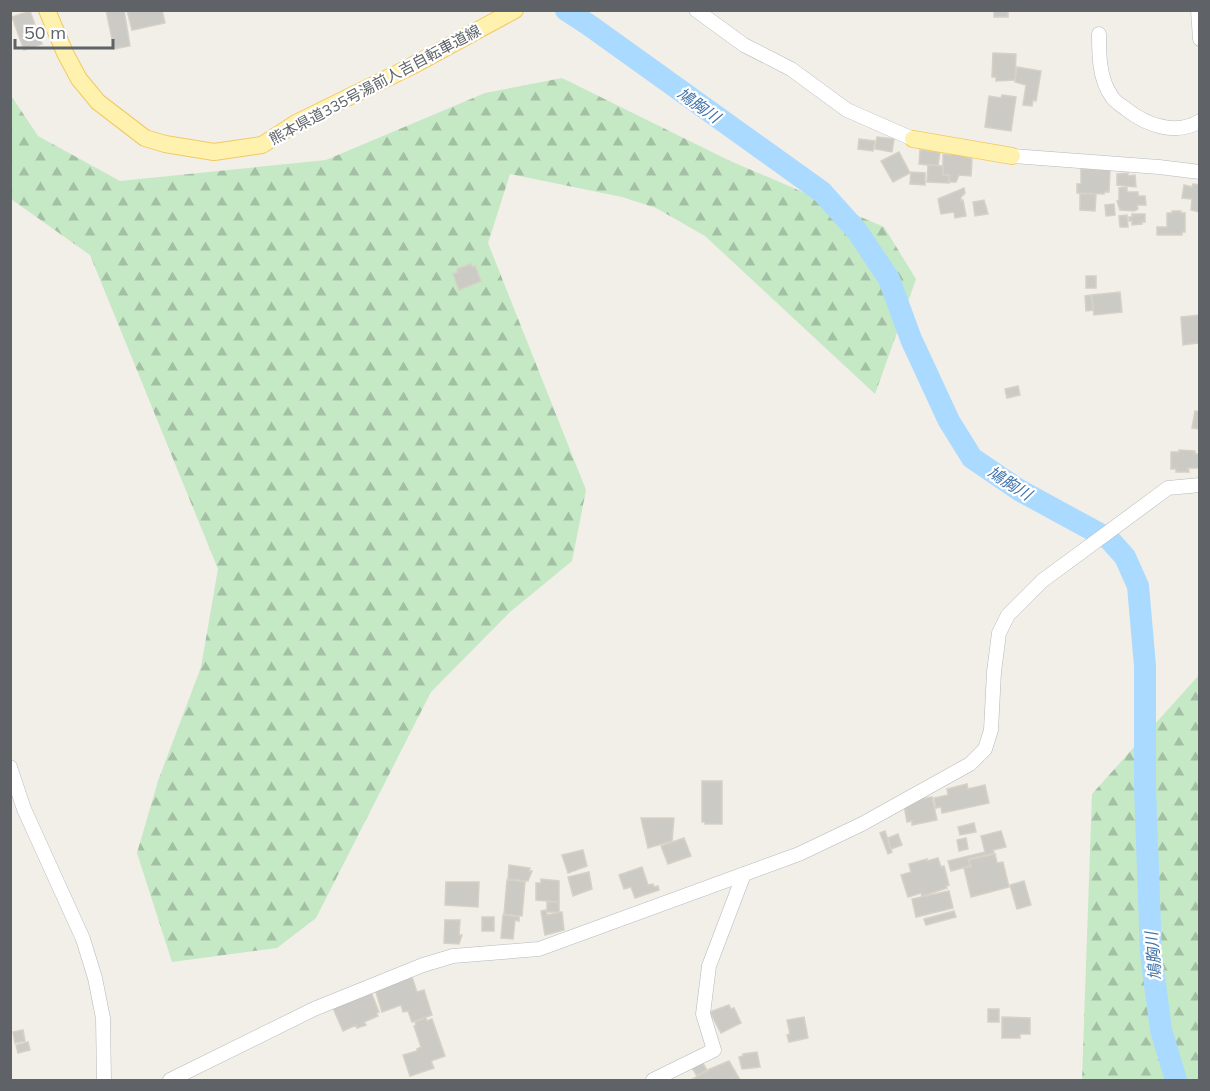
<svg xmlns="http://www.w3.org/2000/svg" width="1210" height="1091" viewBox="0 0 1210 1091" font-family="Mulish,'Noto Sans JP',sans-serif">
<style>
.forest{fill:url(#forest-firs)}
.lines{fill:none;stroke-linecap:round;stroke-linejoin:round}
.river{stroke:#aadaff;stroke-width:22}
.building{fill:#cccac5;stroke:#d6d1c6;stroke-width:1.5}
.minor-casing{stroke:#b5b8bc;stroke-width:15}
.major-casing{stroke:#f2c960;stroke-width:18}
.minor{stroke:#fff;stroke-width:14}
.major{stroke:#fff2af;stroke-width:16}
.labels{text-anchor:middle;stroke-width:4.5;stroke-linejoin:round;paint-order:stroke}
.street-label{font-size:15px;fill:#5f6368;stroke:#fff}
.water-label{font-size:16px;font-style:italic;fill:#4174aa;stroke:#fff}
</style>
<defs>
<pattern id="forest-firs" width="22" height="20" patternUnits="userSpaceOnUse" patternTransform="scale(1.5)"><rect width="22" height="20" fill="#c5e8c5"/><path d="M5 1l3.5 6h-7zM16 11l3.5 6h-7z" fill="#a3c0a4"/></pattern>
</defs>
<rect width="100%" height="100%" fill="#f1efe8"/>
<g class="forest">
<polygon points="562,78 728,160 884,227 916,279 875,394 705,236 656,208 622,197 510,174 488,243 586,490 572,561 510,612 431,692 316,918 277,948 172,962 137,853 158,781 201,667 218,569 90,255 11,199 10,94 38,136 120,181 326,160 485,93"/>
<polygon points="1199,675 1199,1080 1082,1080 1092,794"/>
</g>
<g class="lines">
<polyline class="river" points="566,10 589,25 822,192 857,231 889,279 911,339 949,421 972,458 1019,490 1109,539 1125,557 1138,586 1145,666 1145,787 1151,954 1161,1030 1176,1080"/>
</g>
<g class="building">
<polygon points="106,10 124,10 130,46 114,49"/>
<polygon points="127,10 162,10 165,23 132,30"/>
<rect x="994" y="10" width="14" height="7"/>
<polygon points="30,11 42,44 24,50 12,17"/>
<polygon points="993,53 1016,54 1015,80 996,81 996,77 992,77"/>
<polygon points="1017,67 1041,71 1036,101 1033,100 1032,106 1023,105 1026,85 1015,82"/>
<polygon points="1002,95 1016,97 1011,131 985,127 989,96 1001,98"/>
<polygon points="877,137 894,139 892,152 875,149"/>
<polygon points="859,139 875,141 873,151 858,149"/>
<polygon points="920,150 940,152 938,166 919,164"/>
<polygon points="899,152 910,173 893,182 881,161"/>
<polygon points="952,153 972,159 971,176 959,175 956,182 949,182 950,175 943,175 943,154 952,155"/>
<polygon points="928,165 942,166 943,175 949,175 949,183 927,182"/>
<polygon points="1081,169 1110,170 1109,192 1104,192 1104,194 1077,193 1077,184 1081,184"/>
<polygon points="911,172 925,173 925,185 910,184"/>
<polygon points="1128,173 1128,176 1135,175 1136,187 1117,185 1117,174"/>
<polygon points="1193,184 1200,185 1200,212 1191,210 1192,199 1182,198 1184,185 1192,187"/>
<polygon points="1127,187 1127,192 1138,192 1138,196 1145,196 1146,205 1137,205 1138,209 1134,211 1120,210 1117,201 1119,200 1119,188"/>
<polygon points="964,188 965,193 961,197 961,201 963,200 966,216 955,218 954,212 941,214 938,199"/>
<polygon points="1080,194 1096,194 1095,211 1080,210"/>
<polygon points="984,200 988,214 975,216 973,202"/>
<polygon points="1114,204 1115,215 1106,216 1105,205"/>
<polygon points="1172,211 1181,211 1181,213 1185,213 1185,232 1182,232 1182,235 1157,235 1157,227 1167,227 1167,213 1172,213"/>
<polygon points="1132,214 1145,214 1145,222 1142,222 1142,224 1132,225 1132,221 1129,221 1129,217 1132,217"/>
<polygon points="1127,215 1128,227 1120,227 1119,216"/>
<polygon points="471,264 472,267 475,266 481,281 459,290 453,274 458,272 457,269"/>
<rect x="1086" y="276" width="10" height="12"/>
<polygon points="1120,292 1122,312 1094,315 1092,295"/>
<polygon points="1091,295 1093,310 1086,311 1085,296"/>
<polygon points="1200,315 1200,345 1198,343 1183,345 1181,317"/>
<polygon points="1018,386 1020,395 1007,398 1005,389"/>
<polygon points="1195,411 1200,412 1200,429 1192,428"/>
<polygon points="1179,450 1195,451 1195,454 1199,454 1200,468 1188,468 1189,472 1176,472 1176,469 1171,469 1171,452 1179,452"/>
<polygon points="702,781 722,781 722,824 705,824 705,822 702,822"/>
<polygon points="967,784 968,789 985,785 989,803 942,813 941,807 936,808 934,798 948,795 947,789"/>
<polygon points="932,797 937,820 912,825 912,821 907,822 904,805 907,802"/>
<polygon points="641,818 674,818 672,841 648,848"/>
<polygon points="974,823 976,832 960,835 958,827"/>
<polygon points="885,831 892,852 888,854 880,833"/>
<polygon points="1001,831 1006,847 993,850 994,853 968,859 970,866 951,871 948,861 985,852 981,836"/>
<polygon points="898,834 902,845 891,849 888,838"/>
<polygon points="684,838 691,856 668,864 661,846"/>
<polygon points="966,838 968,849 959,851 957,840"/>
<polygon points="583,850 587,866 568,873 562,855"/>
<polygon points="995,854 997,863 1003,862 1009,887 971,897 964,868 971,867 969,860"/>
<polygon points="938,858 941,867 944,866 949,885 946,886 947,888 922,896 921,893 908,897 901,875 911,872 909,864 927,859 927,861"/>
<polygon points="509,865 530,868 529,871 532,871 528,881 508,879"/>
<polygon points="642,867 648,885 653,884 654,887 658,886 659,890 635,898 631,887 624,889 619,875"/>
<polygon points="589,872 592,889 573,896 568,877"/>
<polygon points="541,879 559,881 559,902 536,900 536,883 541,883"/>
<polygon points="507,880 525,882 522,916 504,914"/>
<polygon points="1024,881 1031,905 1017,909 1010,885"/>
<polygon points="446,882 479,882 478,907 445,905"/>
<polygon points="949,891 953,908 916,917 912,899"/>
<rect x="547" y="902" width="12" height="10"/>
<polygon points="546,910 547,915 562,912 564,930 545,935 541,911"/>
<polygon points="954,911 956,917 926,925 924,919"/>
<polygon points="503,915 519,917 519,921 515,920 513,939 501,938"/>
<rect x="482" y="917" width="12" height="14"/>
<polygon points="445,920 460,920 459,935 462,935 459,944 444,943"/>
<polygon points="412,977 417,992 424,990 432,1015 412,1022 408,1011 403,1012 401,1005 382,1012 375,989"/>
<polygon points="371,992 379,1012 376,1013 378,1016 364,1022 366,1025 357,1028 356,1025 343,1031 333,1008"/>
<polygon points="729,1005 731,1009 734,1008 741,1023 721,1033 710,1012"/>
<rect x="988" y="1009" width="11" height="13"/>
<polygon points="804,1017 808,1038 789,1042 787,1035 790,1034 787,1020"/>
<polygon points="1002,1017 1030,1018 1030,1034 1020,1034 1020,1038 1002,1038"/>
<polygon points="426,1018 427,1021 432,1019 445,1056 431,1061 434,1068 410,1076 403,1055 417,1051 417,1049 421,1047 414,1026 416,1025 415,1022"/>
<polygon points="23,1030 25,1041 15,1043 13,1032"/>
<polygon points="28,1042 30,1050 18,1053 16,1045"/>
<polygon points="757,1052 760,1067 742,1069 739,1057 743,1056 743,1054"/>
<polygon points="729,1061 740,1080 691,1080 710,1069"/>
<polygon points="702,1062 707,1070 697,1076 692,1068"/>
</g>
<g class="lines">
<g class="minor-casing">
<g id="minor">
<polyline points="696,10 744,45 791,69 847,110 913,139"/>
<polyline points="1198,10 1200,39"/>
<path d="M1099 34C1099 55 1099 79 1112 97 1115 102 1122 106 1126 109 1146 125 1176 136 1200 121"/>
<polyline points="1012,156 1159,167 1200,172"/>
<polyline points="10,767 24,809 83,939 95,978 103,1018 104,1080"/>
<polyline points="170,1080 314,1009 423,965 453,956 539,949 799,854 862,824 970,764 985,749 991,730 994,672 999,633 1008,615 1042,581 1168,488 1200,485"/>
<polyline points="653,1080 714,1050 703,1014 709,966 744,874"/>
</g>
</g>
<g class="major-casing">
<g id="major">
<polyline points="47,10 65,53 79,79 98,102 145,138 165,144 214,152 262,145 296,123 412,66 515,10"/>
<polyline points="913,139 1012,156"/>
</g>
</g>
<use href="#minor" class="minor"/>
<use href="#major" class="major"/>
</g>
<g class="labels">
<g class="street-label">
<text transform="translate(375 85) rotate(-28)" y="5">熊本県道335号湯前人吉自転車道線</text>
</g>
<g class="water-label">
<text transform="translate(699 105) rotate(35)" y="6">鳩胸川</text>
<text transform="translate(1010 483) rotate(32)" y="6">鳩胸川</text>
<text transform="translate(1153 956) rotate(-95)" y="6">鳩胸川</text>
</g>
</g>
<rect width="1210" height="1091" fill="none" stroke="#5f6368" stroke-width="24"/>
<path d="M15 39v9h98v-9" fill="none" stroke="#5f6368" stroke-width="3"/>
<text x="24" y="39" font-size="18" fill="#5f6368" stroke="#ffffff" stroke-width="4.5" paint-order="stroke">50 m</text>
</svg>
